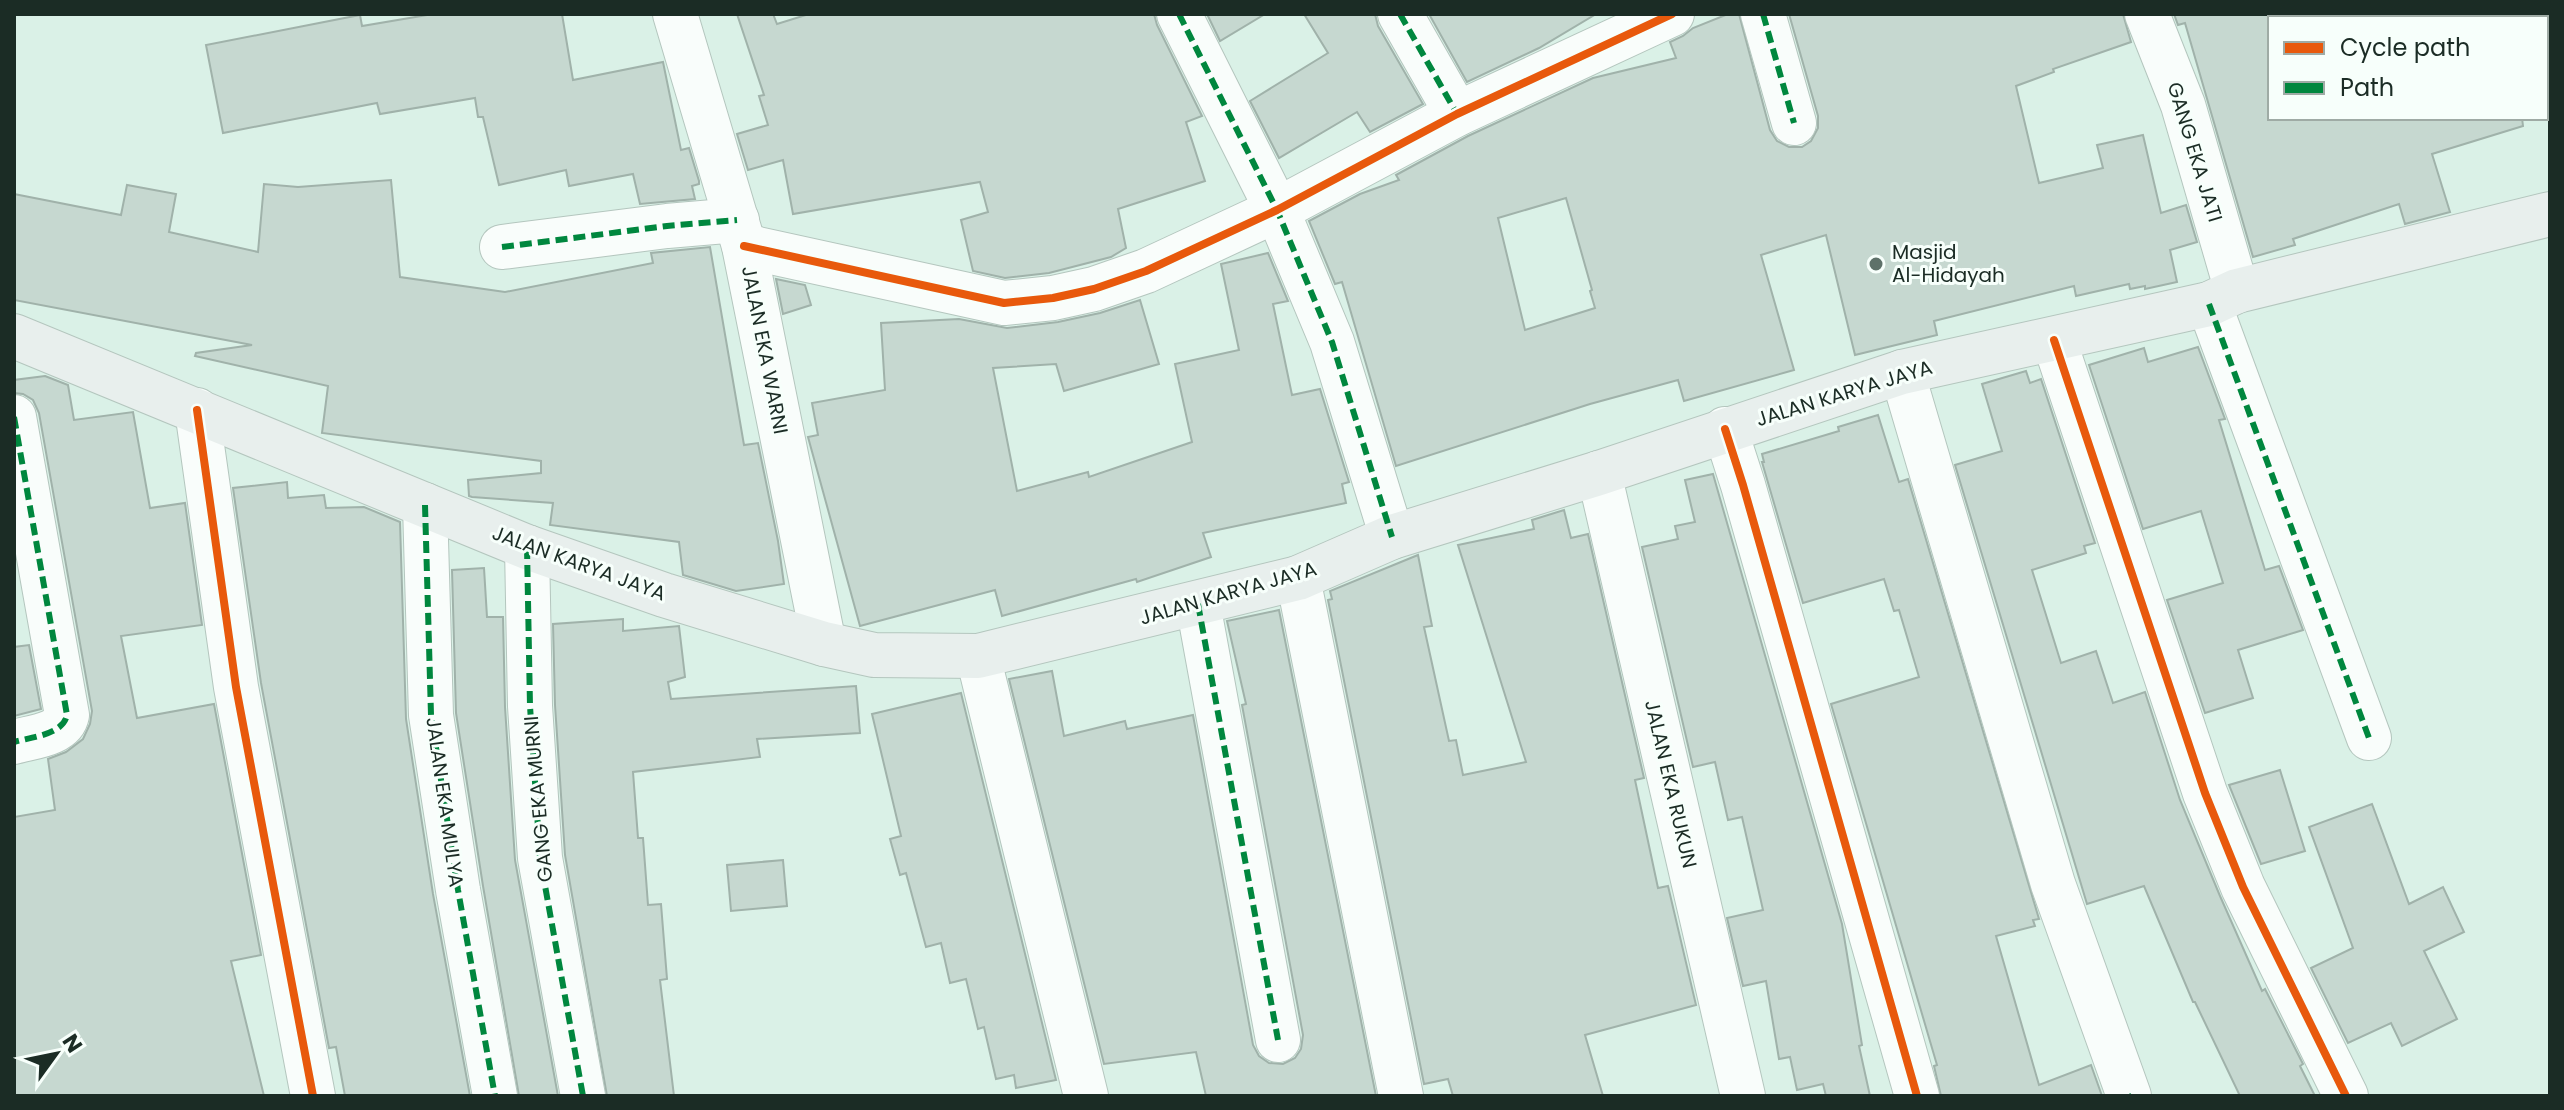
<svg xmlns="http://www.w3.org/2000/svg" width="2564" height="1110" viewBox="0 0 2564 1110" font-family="Poppins,sans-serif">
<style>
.building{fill:#c6d8d0;stroke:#a0b2aa;stroke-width:2;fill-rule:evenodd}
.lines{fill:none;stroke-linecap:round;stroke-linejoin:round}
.minor-casing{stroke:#b4c6be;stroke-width:46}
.secondary-casing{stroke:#b4c6be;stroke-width:46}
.minor{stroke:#f9fdfb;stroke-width:44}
.secondary{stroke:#e8efed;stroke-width:44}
.quiet{stroke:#00873e;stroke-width:6;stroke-dasharray:12 6;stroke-linecap:butt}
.cycleway-casing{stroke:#f7fffb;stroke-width:13}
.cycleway{stroke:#e8590c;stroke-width:8}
.poi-dot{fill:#5e7169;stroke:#f7fffb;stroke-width:3}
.labels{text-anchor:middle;stroke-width:6;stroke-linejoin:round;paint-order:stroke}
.street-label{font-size:20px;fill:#1b2c25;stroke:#f7fffb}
.poi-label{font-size:20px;fill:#1b2c25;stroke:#f7fffb;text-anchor:start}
</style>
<rect width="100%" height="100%" fill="#daf1e7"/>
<g class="building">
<polygon points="433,14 562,14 573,80 663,62 681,150 689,148 699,181 699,184 692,186 695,199 640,204 633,174 569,186 566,170 499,185 483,117 478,117 475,98 380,114 377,103 223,133 206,45 360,15 362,26"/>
<polygon points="737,14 773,14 777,24 809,14 1154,14 1157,25 1202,116 1186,122 1205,181 1118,209 1126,248 1111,257 1049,273 1005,278 973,271 961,220 988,212 980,182 793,214 783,160 748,170 737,134 768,125 759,96 764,95"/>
<polygon points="1207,14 1265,14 1220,41"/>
<polygon points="1304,14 1375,14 1378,26 1423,104 1370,132 1357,112 1279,158 1250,101 1328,53"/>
<polygon points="1429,14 1596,14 1539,48 1467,82"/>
<path d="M1728 14H1739L1770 130 1777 141 1789 147H1802L1811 141 1818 128V116L1789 14H2123L2131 42 2053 69 2054 72 2016 86 2039 183 2103 168 2097 145 2143 135 2161 213 2186 205 2197 242 2170 250 2177 282 2145 289V286L2130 289 2129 284 2076 296 2074 286 1934 321 1937 335 1855 355 1826 235 1761 255 1794 370 1684 401 1678 380 1590 404 1396 466 1342 282 1335 284 1309 221 1360 194 1399 180 1396 175 1468 136 1593 78 1676 58 1670 42 1683 36 1693 28ZM1566 198 1592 290 1590 291 1595 308 1525 330 1498 218Z"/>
<polygon points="2174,14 2270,14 2270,118 2522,118 2523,126 2432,154 2450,212 2405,224 2399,204 2293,239 2295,245 2253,257 2185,23 2178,25"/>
<polygon points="391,180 400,277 505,292 653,263 651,253 710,247 744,445 758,443 778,541 784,584 736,591 683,575 679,542 550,525 553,503 472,497 469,496 468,480 541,473 541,461 322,433 328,386 195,356 196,353 252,345 14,300 14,194 121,215 127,185 176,194 169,232 258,252 264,184 298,187"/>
<polygon points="1268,253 1288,301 1273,304 1292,395 1320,389 1349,482 1342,484 1346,503 1203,533 1211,557 1137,582 1136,579 1002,616 995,590 860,626 808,437 818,435 812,403 885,390 881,323 959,319 1007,328 1058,322 1100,313 1140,300 1159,364 1064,391 1056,364 993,368 1017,491 1088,472 1089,477 1192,442 1175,364 1239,350 1221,264"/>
<polygon points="776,279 805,285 811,305 783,314"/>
<polygon points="2198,347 2225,419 2219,420 2265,570 2279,566 2303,630 2238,650 2253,698 2205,713 2167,600 2223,583 2201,511 2143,529 2089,365 2144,348 2148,362"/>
<polygon points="2026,371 2030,383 2041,379 2095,543 2084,546 2086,553 2032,570 2061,663 2096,651 2113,703 2145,692 2180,800 2220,896 2262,991 2265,989 2303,1064 2300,1066 2315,1096 2240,1096 2195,1002 2193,1002 2144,886 2087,904 1955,465 2002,451 1982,384"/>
<polygon points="45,376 68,385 74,420 133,412 150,508 185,503 202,625 121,636 137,718 214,704 261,955 231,961 264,1096 14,1096 14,817 55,810 48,759 66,752 83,739 90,724 92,711 39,413 33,400 23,394 14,393 14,380"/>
<polygon points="1878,415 1899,482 1908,479 2039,919 2033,920 2035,926 1996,936 2039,1085 2091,1065 2102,1096 1941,1096 1934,1066 1937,1065 1831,704 1919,677 1899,610 1894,611 1884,579 1803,603 1762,462 1764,462 1762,454 1839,431 1838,427"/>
<polygon points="1713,474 1842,924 1862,1045 1859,1046 1870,1096 1826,1096 1823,1084 1797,1090 1790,1057 1779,1059 1766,981 1743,986 1727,918 1763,910 1742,817 1728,820 1715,762 1693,767 1642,547 1678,539 1675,526 1695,522 1685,480"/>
<polygon points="287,482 288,498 324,495 326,508 364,507 400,522 406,719 433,894 470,1096 345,1096 336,1047 329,1048 261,683 233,488"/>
<polygon points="1564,510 1571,538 1588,534 1644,778 1635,780 1658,888 1668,886 1696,1005 1585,1035 1603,1096 1453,1096 1448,1079 1424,1084 1328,600 1332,599 1330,591 1418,555 1432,626 1424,627 1449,741 1456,740 1463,775 1526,762 1458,545 1534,529 1532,520"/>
<polygon points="484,568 487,617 503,617 505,707 515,860 558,1096 519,1096 483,886 456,713 452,570"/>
<polygon points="1279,610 1376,1096 1206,1096 1196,1052 1104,1064 1009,679 1052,671 1064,736 1125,721 1127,729 1193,715 1253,1045 1259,1056 1269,1063 1283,1064 1295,1058 1301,1049 1303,1035 1242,705 1246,704 1227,621"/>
<polygon points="623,619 623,631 679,626 685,677 668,682 671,699 856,686 860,733 757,739 760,757 633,772 638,838 643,838 648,905 661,904 667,979 660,980 674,1096 607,1096 565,855 555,705 553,624"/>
<polygon points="29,645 41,709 14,716 14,647"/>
<polygon points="961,693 1056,1080 1016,1088 1014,1075 996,1079 984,1027 978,1029 966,979 950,983 941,943 926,947 906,873 900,875 890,839 901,836 872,714"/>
<polygon points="2280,770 2305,851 2261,864 2229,785"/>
<polygon points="2372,804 2409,904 2443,887 2464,932 2424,951 2457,1019 2402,1046 2391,1023 2348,1043 2311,968 2353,948 2309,827"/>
<polygon points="783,860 787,906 731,911 727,865"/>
</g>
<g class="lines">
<g class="minor-casing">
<g id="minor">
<polyline points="675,14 744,246 824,644"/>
<polyline points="1179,14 1277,210 1332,342 1392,537"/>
<polyline points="1400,14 1457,114"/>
<polyline points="1763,14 1794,123"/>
<polyline points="2147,14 2183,105 2237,291"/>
<polyline points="744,246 1004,303 1053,298 1094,289 1146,271 1277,210 1457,114 1672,14"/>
<polyline points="502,247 667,226 737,220"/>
<polyline points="2209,304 2369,738"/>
<polyline points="2054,340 2205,793 2243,887 2346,1096"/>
<polyline points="1902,372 2053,884 2129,1096"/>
<polyline points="197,410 236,687 313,1096"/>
<path d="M14 417 67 715C63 735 31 737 14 742"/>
<polyline points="1725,429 1743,485 1917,1096"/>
<polyline points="1599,473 1743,1096"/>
<polyline points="425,505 431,715 458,890 495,1096"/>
<polyline points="527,547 530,706 540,858 583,1096"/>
<polyline points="1298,578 1401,1096"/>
<polyline points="1198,604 1278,1040"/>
<polyline points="978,656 1086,1096"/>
</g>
</g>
<g class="secondary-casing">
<polyline id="secondary" points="14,336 527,547 664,595 824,644 874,655 978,656 1298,578 1392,537 1599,473 1902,372 2209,304 2237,291 2550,214"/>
</g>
<use href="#minor" class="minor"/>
<use href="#secondary" class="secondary"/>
<g class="quiet">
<polyline points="1179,14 1277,210 1332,342 1392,537"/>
<polyline points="1400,14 1457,114"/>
<polyline points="1763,14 1794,123"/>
<polyline points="502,247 667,226 737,220"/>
<polyline points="2209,304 2369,738"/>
<path d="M14 417 67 715C63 735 31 737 14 742"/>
<polyline points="425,505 431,715 458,890 495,1096"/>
<polyline points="527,547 530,706 540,858 583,1096"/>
<polyline points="1198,604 1278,1040"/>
<polyline points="2128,1095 2129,1096"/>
</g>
<g class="cycleway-casing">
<g id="cycleway">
<polyline points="744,246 1004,303 1053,298 1094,289 1146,271 1277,210 1457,114 1672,14"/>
<polyline points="2054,340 2205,793 2243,887 2346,1096"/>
<polyline points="197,410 236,687 313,1096"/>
<polyline points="1725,429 1743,485 1917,1096"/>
</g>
</g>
<use href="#cycleway" class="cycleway"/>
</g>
<circle class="poi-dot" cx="1876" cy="264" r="8"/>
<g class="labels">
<g class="street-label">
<text transform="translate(2195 152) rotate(73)" y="7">GANG EKA JATI</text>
<text transform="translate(765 350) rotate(79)" y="7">JALAN EKA WARNI</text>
<text transform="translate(1844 393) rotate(-17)" y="7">JALAN KARYA JAYA</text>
<text transform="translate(579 563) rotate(20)" y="7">JALAN KARYA JAYA</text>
<text transform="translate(1228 593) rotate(-16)" y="7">JALAN KARYA JAYA</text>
<text transform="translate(1671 784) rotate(77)" y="7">JALAN EKA RUKUN</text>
<text transform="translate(538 799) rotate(-95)" y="7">GANG EKA MURNI</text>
<text transform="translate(445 802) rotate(82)" y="7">JALAN EKA MULYA</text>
</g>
<g class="poi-label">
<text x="1892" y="259">Masjid<tspan x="1892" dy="23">Al-Hidayah</tspan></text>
</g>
</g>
<rect width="2564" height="1110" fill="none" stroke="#1b2c25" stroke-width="32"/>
<rect x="2268" y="16" width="280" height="104" fill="#f7fffb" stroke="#9faba5" stroke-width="2"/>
<rect x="2284" y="42" width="40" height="12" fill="#e8590c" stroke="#9faba5" stroke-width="2"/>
<text x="2340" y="56" font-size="24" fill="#1b2c25">Cycle path</text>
<rect x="2284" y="82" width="40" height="12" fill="#00873e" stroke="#9faba5" stroke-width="2"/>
<text x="2340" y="96" font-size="24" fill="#1b2c25">Path</text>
<g transform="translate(56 1054) rotate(57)" stroke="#f7fffb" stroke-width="6" paint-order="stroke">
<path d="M0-6L14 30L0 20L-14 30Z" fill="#1b2c25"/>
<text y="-12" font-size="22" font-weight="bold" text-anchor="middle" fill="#1b2c25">N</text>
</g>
</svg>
